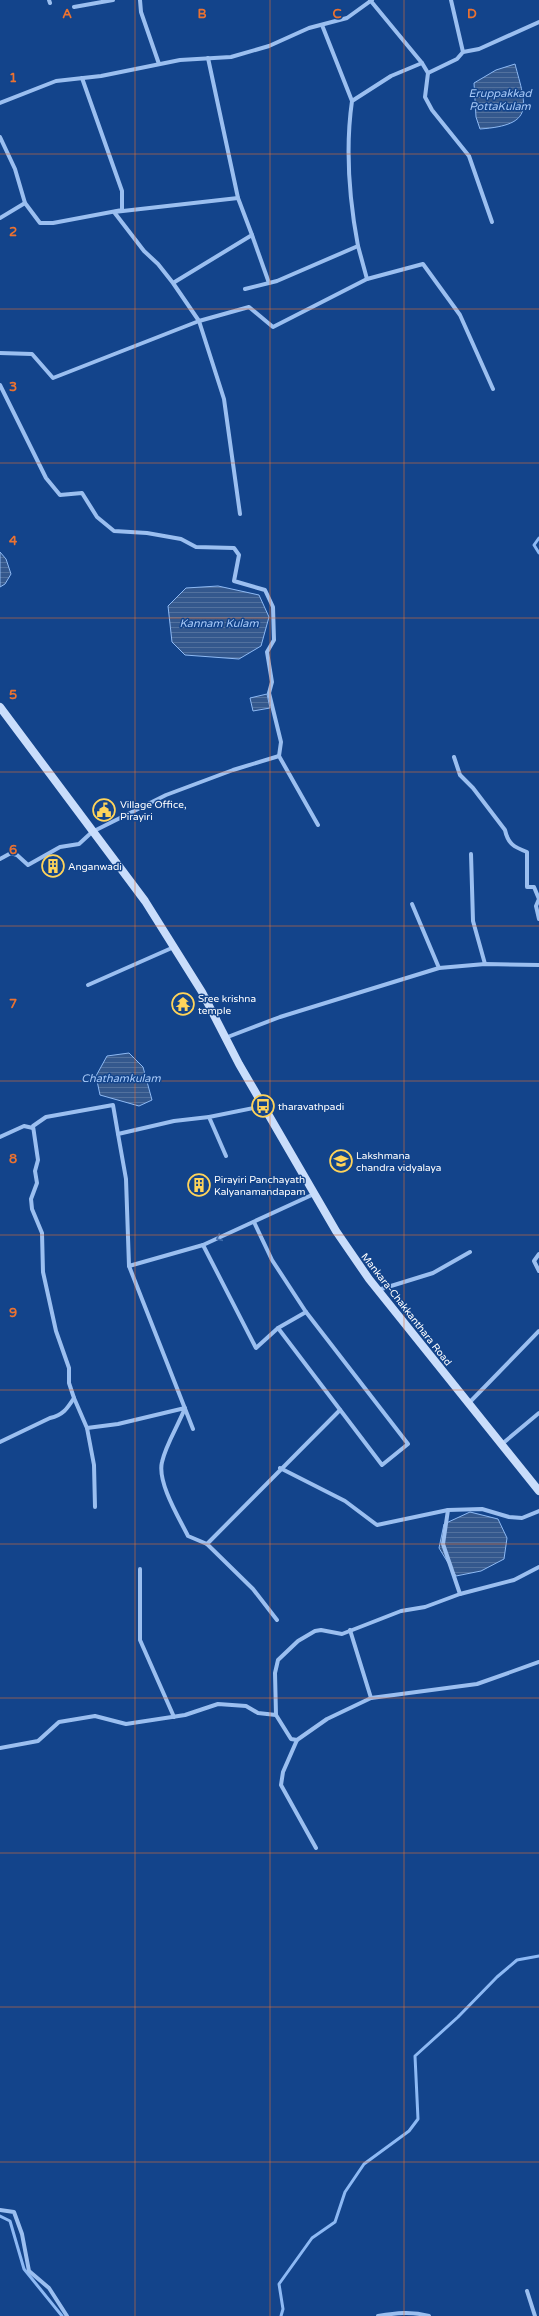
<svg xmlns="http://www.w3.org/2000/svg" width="539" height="2316" viewBox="0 0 539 2316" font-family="'Varela Round',sans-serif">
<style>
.water{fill:url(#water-rules);stroke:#8db9f4}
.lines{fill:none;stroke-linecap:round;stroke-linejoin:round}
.stream{stroke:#8db9f4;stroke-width:3}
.minor{stroke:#9bbff0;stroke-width:4}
.secondary{stroke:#c9ddfb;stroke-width:8}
.oneway{stroke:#436fae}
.grid{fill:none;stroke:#eb7230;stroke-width:1;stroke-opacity:0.55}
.labels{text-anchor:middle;stroke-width:3;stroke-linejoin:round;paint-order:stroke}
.poi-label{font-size:10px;fill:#fff;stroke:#13448b;text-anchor:start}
.street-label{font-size:10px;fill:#fff;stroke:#13448b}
.water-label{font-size:11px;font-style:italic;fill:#a7c9f8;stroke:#13448b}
.grid-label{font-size:13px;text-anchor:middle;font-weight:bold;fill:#eb7230;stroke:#13448b;stroke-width:3;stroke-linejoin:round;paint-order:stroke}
</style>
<defs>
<pattern id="water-rules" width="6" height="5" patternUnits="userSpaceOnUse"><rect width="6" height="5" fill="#34588d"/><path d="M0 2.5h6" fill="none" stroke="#52719e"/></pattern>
</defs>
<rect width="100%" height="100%" fill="#13448b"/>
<g class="water">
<path d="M515 64C526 106 536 125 480 129L476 117 474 83 496 70Z"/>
<polygon points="0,552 6,559 11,574 5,584 0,587"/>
<polygon points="218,586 259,595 269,617 261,646 239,659 185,655 172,642 168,606 186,588"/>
<polygon points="267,694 270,708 253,711 250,698"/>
<polygon points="129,1053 143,1067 152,1100 139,1106 100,1095 96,1076 107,1056"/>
<polygon points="470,1512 498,1519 507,1538 504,1559 481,1571 456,1576 439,1548 444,1524"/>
</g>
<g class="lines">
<g class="stream">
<polyline points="539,538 534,545 539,553"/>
<polyline points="0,2216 10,2221 24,2269 62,2316"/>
<polyline points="281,2316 283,2309 279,2284 312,2238 335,2222 345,2192 364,2164 409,2131 418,2119 415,2056 458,2017 497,1977 517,1960 539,1956"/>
</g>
<g class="minor">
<polyline points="49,0 50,3"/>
<polyline points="140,0 141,12 159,64"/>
<polyline points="370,0 422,63"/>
<polyline points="451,0 463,52"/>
<polyline points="74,7 113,0"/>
<polyline points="322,25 352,101"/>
<polyline points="208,58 238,198"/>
<polyline points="428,73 425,97 432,110 469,156 492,222"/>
<polyline points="0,103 56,81 101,76 180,60 231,57 269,46 309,28 347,18 372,0"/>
<polyline points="0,137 15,169 25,203 40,223 53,223 122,210 122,191 82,78"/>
<polyline points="0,218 25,203"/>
<polyline points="252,235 269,283"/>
<polyline points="358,246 367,279"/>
<polyline points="173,283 252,235 238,198 114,212 144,251 158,264 173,283 199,321 224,399 240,514"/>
<path d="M245 289 277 281 358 246C349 198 345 150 352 101L391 76 422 63 428 73 457 59 463 52 479 49 539 22"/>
<polyline points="0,353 32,354 53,378 199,321 249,307 273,327 367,279 423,264 460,315 493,389"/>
<polyline points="0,385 46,478 60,495 82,493 97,517 114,531 147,533 181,539 196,547 234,548 239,555 234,581 265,590 273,607 274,640 267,652 272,682 269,693 281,742 279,756"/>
<path d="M454 757 460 775 473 788 505 830C508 844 514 847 527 852V887H534L539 899 536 906 539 919"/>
<polyline points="471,854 473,921 485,964"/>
<polyline points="0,859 11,853 17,855 28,865 60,847 79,844 92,832 166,795 233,770 279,756 318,825"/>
<polyline points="412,904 439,968"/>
<polyline points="88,985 174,947"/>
<polyline points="225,1038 280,1017 439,968 485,964 539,965"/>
<polyline points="0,1137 24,1126 33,1128"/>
<polyline points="226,1156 209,1117 263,1106"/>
<polyline points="254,1222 272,1260 306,1312 408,1444 382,1465 278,1328"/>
<polyline points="539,1254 534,1261 539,1271"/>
<polyline points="129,1266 126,1179 118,1134 174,1121 209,1117"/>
<polyline points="378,1290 433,1273 470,1252"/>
<polyline points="306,1312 278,1328 256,1348 203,1245 314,1194"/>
<polyline points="74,1398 87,1428 94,1465 95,1507"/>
<polyline points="468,1404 539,1331"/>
<path d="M87 1428 118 1424 185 1408C178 1426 166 1444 162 1462 157 1482 179 1518 188 1536L207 1544"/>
<polyline points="193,1429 129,1266 203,1245"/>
<path d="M0 1442 50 1418C63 1415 67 1409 74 1398L69 1383V1368L56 1331 43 1272 42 1233 32 1209 31 1199 37 1183 35 1171 38 1160 33 1126 46 1117 113 1105 118 1134"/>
<polyline points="502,1444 539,1413"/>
<polyline points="280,1468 345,1501 377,1525 448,1510 482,1509 509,1517 522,1518 539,1511"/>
<polyline points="448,1510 443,1544 460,1594"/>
<polyline points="140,1569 140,1640 174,1717"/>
<polyline points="277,1620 253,1589 207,1544 340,1410"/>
<polyline points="350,1630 371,1698"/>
<polyline points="276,1715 291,1739 297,1740"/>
<polyline points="0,1748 38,1741 59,1722 95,1716 126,1724 185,1715 218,1704 246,1706 258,1713 276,1715 275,1673 278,1660 298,1641 315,1631 321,1630 342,1634 401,1611 425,1607 460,1594 514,1580 539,1567"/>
<polyline points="316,1848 281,1785 283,1772 297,1740 327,1719 371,1698 477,1684 539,1662"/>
<polyline points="0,2210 14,2212 22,2234 29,2271 49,2288 67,2316"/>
<polyline points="527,2291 535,2316"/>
<path d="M378 2316C396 2313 411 2311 429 2316"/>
</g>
<polyline class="secondary" points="0,707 145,901 202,992 239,1064 336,1231 369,1279 539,1491"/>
</g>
<defs><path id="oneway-chevron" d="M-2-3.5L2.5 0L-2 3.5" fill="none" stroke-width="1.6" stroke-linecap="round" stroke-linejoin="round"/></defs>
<use class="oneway" href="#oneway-chevron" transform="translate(219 1238) rotate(155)"/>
<path class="grid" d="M135 0V2316M270 0V2316M404 0V2316M0 154H539M0 309H539M0 463H539M0 618H539M0 772H539M0 926H539M0 1081H539M0 1235H539M0 1390H539M0 1544H539M0 1698H539M0 1853H539M0 2007H539M0 2162H539"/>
<defs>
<g id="civic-ring" transform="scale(1.15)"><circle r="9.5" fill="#13448b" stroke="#ffd45a" stroke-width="1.5"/><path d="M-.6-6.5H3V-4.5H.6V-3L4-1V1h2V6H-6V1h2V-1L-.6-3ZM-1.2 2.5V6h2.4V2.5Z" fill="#ffd45a"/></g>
<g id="building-ring" transform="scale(1.15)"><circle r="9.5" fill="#13448b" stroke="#ffd45a" stroke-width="1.5"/><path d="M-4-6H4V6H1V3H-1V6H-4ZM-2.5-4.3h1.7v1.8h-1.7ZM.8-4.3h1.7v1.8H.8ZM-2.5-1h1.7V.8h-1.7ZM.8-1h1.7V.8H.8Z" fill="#ffd45a"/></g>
<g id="temple-ring" transform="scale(1.15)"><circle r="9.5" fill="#13448b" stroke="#ffd45a" stroke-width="1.5"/><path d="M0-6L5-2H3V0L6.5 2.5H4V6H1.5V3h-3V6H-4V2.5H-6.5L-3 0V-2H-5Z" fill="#ffd45a"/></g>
<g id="bus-ring" transform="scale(1.15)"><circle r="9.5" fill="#13448b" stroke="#ffd45a" stroke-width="1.5"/><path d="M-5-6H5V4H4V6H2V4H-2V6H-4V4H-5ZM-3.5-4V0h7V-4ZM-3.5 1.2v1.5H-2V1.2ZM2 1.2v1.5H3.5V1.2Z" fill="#ffd45a"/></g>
<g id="school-ring" transform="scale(1.15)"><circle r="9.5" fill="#13448b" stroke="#ffd45a" stroke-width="1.5"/><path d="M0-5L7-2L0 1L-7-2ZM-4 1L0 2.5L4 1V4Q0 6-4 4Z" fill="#ffd45a"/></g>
</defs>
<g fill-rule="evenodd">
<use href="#civic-ring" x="104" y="810"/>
<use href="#building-ring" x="53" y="866"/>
<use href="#temple-ring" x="183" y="1004"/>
<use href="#bus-ring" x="263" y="1106"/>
<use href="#school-ring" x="341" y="1161"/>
<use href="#building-ring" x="199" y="1185"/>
</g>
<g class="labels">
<g class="poi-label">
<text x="120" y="808">Village Office,<tspan x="120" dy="12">Pirayiri</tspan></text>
<text x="68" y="870">Anganwadi</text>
<text x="198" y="1002">Sree krishna<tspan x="198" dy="12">temple</tspan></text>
<text x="278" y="1110">tharavathpadi</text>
<text x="356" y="1159">Lakshmana<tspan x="356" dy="12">chandra vidyalaya</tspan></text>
<text x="214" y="1183">Pirayiri Panchayath<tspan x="214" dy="12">Kalyanamandapam</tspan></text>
</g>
<g class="street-label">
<text transform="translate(407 1309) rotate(52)" y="4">Mankara-Chakkanthara Road</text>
</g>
<g class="water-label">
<text x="500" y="97">Eruppakkad<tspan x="500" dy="13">PottaKulam</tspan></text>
<text x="219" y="627">Kannam Kulam</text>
<text x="121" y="1082">Chathamkulam</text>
</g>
</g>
<g class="grid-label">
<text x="67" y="18">A</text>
<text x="202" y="18">B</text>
<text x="337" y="18">C</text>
<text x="472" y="18">D</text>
<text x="13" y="82">1</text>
<text x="13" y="236">2</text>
<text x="13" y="391">3</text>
<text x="13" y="545">4</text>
<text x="13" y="699">5</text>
<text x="13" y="854">6</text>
<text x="13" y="1008">7</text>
<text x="13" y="1163">8</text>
<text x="13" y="1317">9</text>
</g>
</svg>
